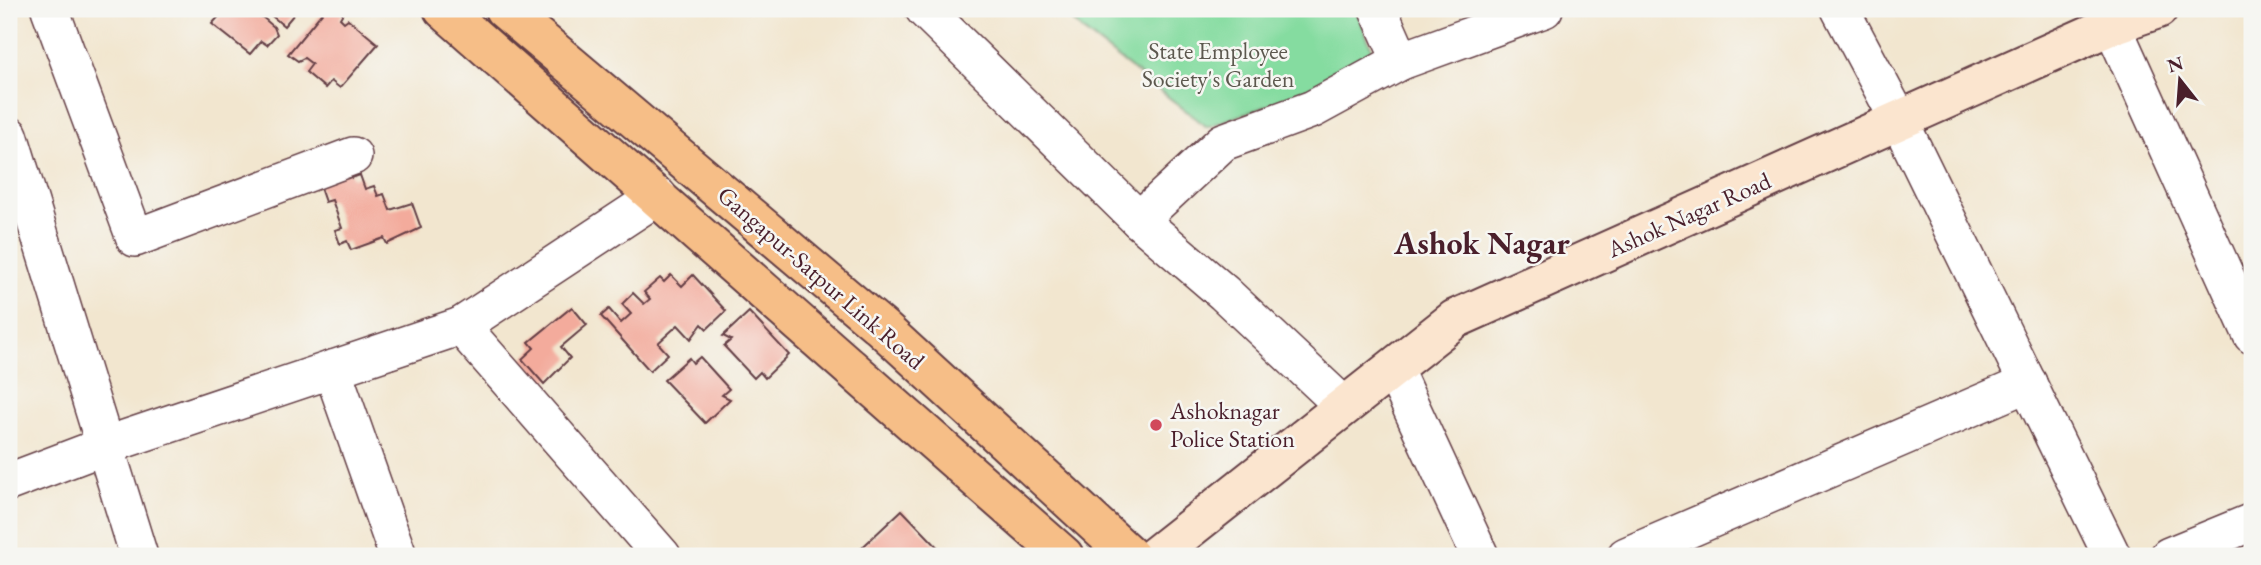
<svg xmlns="http://www.w3.org/2000/svg" width="2261" height="565" viewBox="0 0 2261 565" font-family="'EB Garamond',serif">
<style>
.green{fill:#85dca0;stroke:#687e66;stroke-width:2}
.building{fill:#f3ab9c}
.lines{fill:none;stroke-linecap:round;stroke-linejoin:round}
.street-casing{stroke:#633d44;stroke-width:40}
.secondary-casing{stroke:#633d44;stroke-width:42}
.primary-casing{stroke:#633d44;stroke-width:42}
.street{stroke:#fff;stroke-width:37}
.secondary{stroke:#fbe5cf;stroke-width:38}
.primary{stroke:#f6be87;stroke-width:38}
.poi-dot{fill:#d1495b;stroke:#f6f6f2;stroke-width:2.5}
.labels{text-anchor:middle;stroke-width:5;stroke-linejoin:round;paint-order:stroke}
.park-label{font-size:24px;fill:#5c584e;stroke:#f6f6f2}
.street-label{font-size:24px;fill:#4a1f2b;stroke:#f6f6f2}
.poi-label{font-size:24px;fill:#4a1f2b;stroke:#f6f6f2;text-anchor:start}
.district-label{font-size:32px;font-weight:bold;fill:#4a1f2b;stroke:#f6f6f2}
</style>
<rect width="100%" height="100%" fill="#f6f6f2"/>
<filter id="ink" filterUnits="userSpaceOnUse"><feTurbulence type="fractalNoise" baseFrequency=".0143" numOctaves="2"/><feDisplacementMap in="SourceGraphic" scale="14" xChannelSelector="R" yChannelSelector="G"/><feConvolveMatrix kernelMatrix="1 2 1 2 8 2 1 2 1" color-interpolation-filters="sRGB"/></filter>
<filter id="wash" filterUnits="userSpaceOnUse"><feTurbulence type="fractalNoise" baseFrequency=".00686" numOctaves="4" result="noise"/><feDisplacementMap in="SourceGraphic" scale="28" xChannelSelector="R" yChannelSelector="G"/><feGaussianBlur stdDeviation="1.57" result="paint"/><feColorMatrix in="noise" values="0 0 0 0 0 0 0 0 0 0 0 0 0 0 0 0 0 1.4 0 .05"/><feComposite in="paint" operator="in"/></filter>
<g filter="url(#wash)">
<rect width="100%" height="100%" fill="#f2e6cf"/>
<polygon class="green" points="1061,9 1356,9 1373,52 1307,92 1207,127 1083,31"/>
<g id="blocks">
<g class="building">
<polygon points="221,9 289,9 294,14 284,26 266,11 261,16 274,27 277,34 267,45 261,41 250,54 212,24 224,11"/>
<polygon points="325,9 337,9 343,13 340,18 344,22 348,19 378,44 340,88 331,81 325,88 306,72 312,64 304,58 298,61 288,54"/>
<polygon points="347,165 352,178 360,175 365,189 374,186 378,196 384,194 390,210 412,203 421,228 387,244 384,238 351,250 347,241 340,244 335,230 342,228 332,200 325,202 316,176"/>
<polygon points="671,275 682,286 693,275 726,311 707,329 702,324 691,339 678,325 658,343 668,354 650,371 601,316 609,309 621,323 631,314 622,304 633,293 644,304 650,299 644,292 660,278 664,282"/>
<polygon points="572,307 587,325 561,347 570,358 544,384 522,359 534,348 529,342"/>
<polygon points="749,312 789,355 765,378 760,372 754,378 724,346 731,340 723,336"/>
<polygon points="700,357 729,389 722,395 730,399 705,423 664,380 689,358 693,363"/>
<polygon points="902,510 946,556 853,556"/>
</g>
</g>
</g>
<g filter="url(#ink)">
<use href="#blocks" fill-opacity="0" stroke="#633d44" stroke-width="2"/>
<g class="lines">
<g class="street-casing">
<g id="street">
<polyline points="50,9 135,238 353,156"/>
<polyline points="924,9 1139,220"/>
<polyline points="1840,9 1900,122 2112,556"/>
<polyline points="2112,25 2252,335"/>
<polyline points="1401,61 1544,9"/>
<polyline points="9,135 139,556"/>
<polyline points="461,326 658,196"/>
<polyline points="1393,368 1480,556"/>
<polyline points="332,369 398,556"/>
<polyline points="1344,406 1224,293 1139,220 1223,142 1313,109 1401,61 1378,9"/>
<polyline points="9,482 104,446 461,326 662,556"/>
<polyline points="1626,556 2028,383"/>
<polyline points="2169,556 2252,522"/>
</g>
</g>
<g class="secondary-casing">
<polyline id="secondary" points="1155,556 1455,319 2112,25 2158,9"/>
</g>
<g class="primary-casing">
<g id="primary">
<polyline points="443,9 1064,556"/>
<polyline points="504,9 882,328 1130,556"/>
</g>
</g>
<use href="#street" class="street"/>
<use href="#secondary" class="secondary"/>
<use href="#primary" class="primary"/>
</g>
</g>
<circle class="poi-dot" cx="1156" cy="425" r="7"/>
<g class="labels">
<g class="park-label">
<text x="1218" y="59">State Employee<tspan x="1218" dy="28">Society's Garden</tspan></text>
</g>
<g class="street-label">
<text transform="translate(1689 215) rotate(-24)" y="8">Ashok Nagar Road</text>
<text transform="translate(821 278) rotate(41)" y="8">Gangapur-Satpur Link Road</text>
</g>
<g class="poi-label">
<text x="1170" y="419">Ashoknagar<tspan x="1170" dy="28">Police Station</tspan></text>
</g>
<g class="district-label">
<text x="1482" y="254">Ashok Nagar</text>
</g>
</g>
<rect width="2261" height="565" fill="none" stroke="#f6f6f2" stroke-width="35"/>
<g transform="translate(2180 80) rotate(343)" stroke="#f6f6f2" stroke-width="5" paint-order="stroke">
<path d="M0-5L12 26L0 18L-12 26Z" fill="#4a1f2b"/>
<text y="-10" font-size="19" font-weight="bold" text-anchor="middle" fill="#4a1f2b">N</text>
</g>
</svg>
